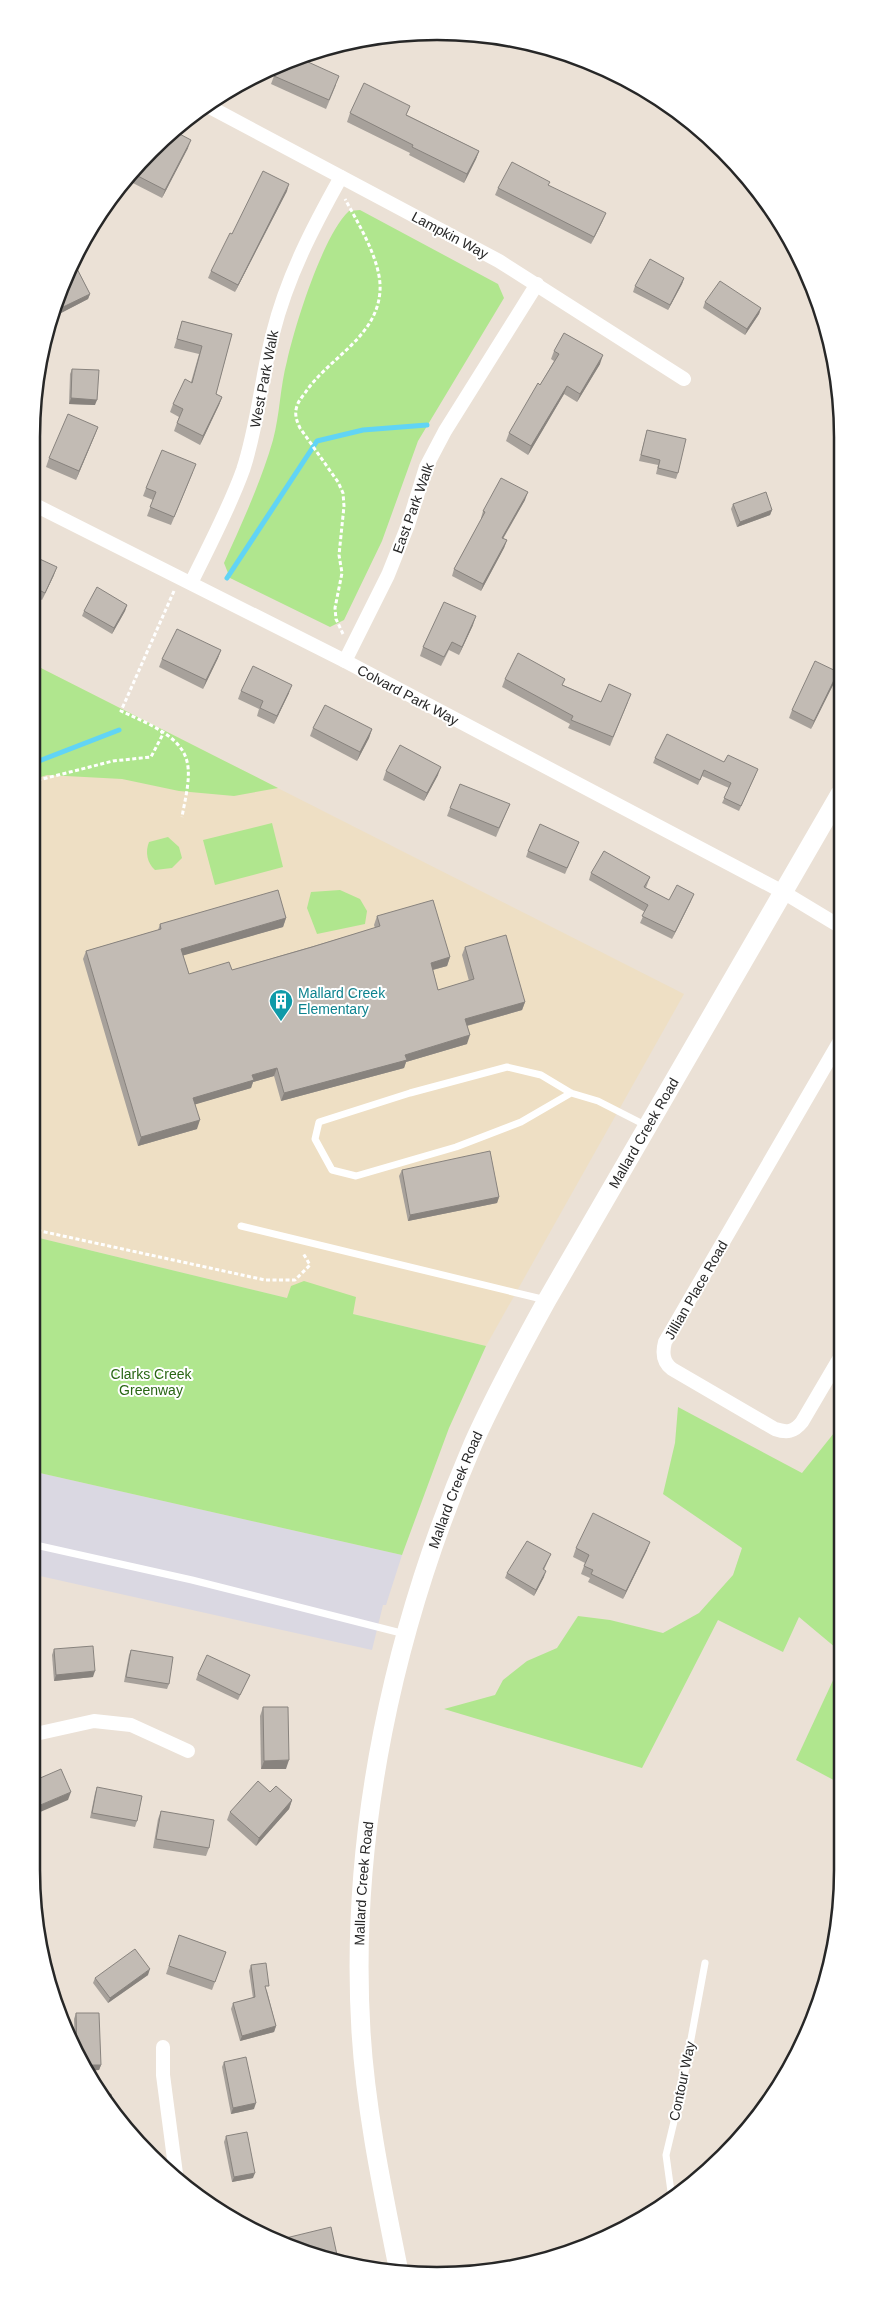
<svg xmlns="http://www.w3.org/2000/svg" width="874" height="2307" viewBox="0 0 874 2307" font-family="Helvetica,sans-serif">
<style>
.industrial{fill:#dad8e2}
.education{fill:#eedfc4}
.green{fill:#b0e68e}
.lines{fill:none;stroke-linecap:round;stroke-linejoin:round}
.stream{stroke:#61d4f5;stroke-width:5}
.path{stroke:#fff;stroke-width:3;stroke-dasharray:4 2.5;stroke-linecap:butt}
.service{stroke:#fff;stroke-width:7}
.minor{stroke:#fff;stroke-width:14}
.secondary{stroke:#fff;stroke-width:19}
.wall{fill:#a7a19b}
.shaded-wall{fill:#88837e}
.building{fill:#c2bbb4;stroke:#88837e}
.labels{text-anchor:middle;stroke-width:4;stroke-linejoin:round;paint-order:stroke}
.street-label{font-size:14px;fill:#272727;stroke:#fff}
.culture-label{font-size:14px;fill:#0d838f;stroke:#fff;text-anchor:start}
.park-label{font-size:14px;fill:#296614;stroke:#fff}
.rim{fill:none;stroke:#272727;stroke-width:2.5}
</style>
<rect width="100%" height="100%" fill="#ebe1d6"/>
<polygon class="industrial" points="31,1471 402,1555 386,1605 383,1605 372,1650 31,1574"/>
<polygon class="education" points="31,663 684,994 486,1346 31,1236"/>
<g class="green">
<path d="M360 210 498 284 504 298 418 441 382 541 344 620 330 627 230 578 224 563C242 523 261 482 273 440 280 414 280 387 287 361 295 325 323 235 349 211Z"/>
<polygon points="31,664 31,663 278,788 234,796 179,791 122,779 47,775 31,780"/>
<polygon points="272,823 283,867 215,885 203,840"/>
<path d="M168 837 179 847 182 858 172 868 155 870C147 863 145 852 149 842Z"/>
<polygon points="340,890 360,899 367,911 365,924 317,934 307,908 311,892"/>
<polygon points="31,1236 287,1298 291,1286 304,1281 356,1297 353,1314 486,1346 449,1428 402,1555 31,1471"/>
<polygon points="678,1407 802,1473 842,1423 842,1653 799,1617 783,1652 718,1620 642,1768 444,1709 495,1695 503,1680 527,1661 557,1648 578,1616 610,1620 663,1633 699,1613 733,1575 742,1548 663,1494 675,1443"/>
<polygon points="842,1661 843,1785 796,1760"/>
<polygon points="843,1861 829,1975 823,1990 826,1959"/>
</g>
<g class="lines">
<g class="stream">
<polyline points="227,578 317,441 363,430 427,425"/>
<polyline points="31,764 119,730"/>
</g>
<g class="path">
<path d="M174 591 121 711C142 721 178 734 186 758 192 775 185 799 182 817"/>
<path d="M343 634 336 619 335 608 342 573 339 555 344 506 343 493 338 482 300 428C297 422 295 416 296 410 297 403 301 398 305 393 328 358 377 338 380 291 382 262 358 223 345 199"/>
<polyline points="31,782 113,761 151,757 163,734 161,731"/>
<polyline points="31,1229 265,1280 295,1280 310,1265 303,1253"/>
</g>
<g class="service">
<polyline points="571,1093 521,1122 456,1147 356,1176 332,1170 315,1139 319,1122 410,1093 507,1067 541,1075 571,1093 598,1101 647,1126"/>
<polyline points="241,1226 546,1300"/>
<polyline points="31,1544 192,1580 405,1634"/>
<polyline points="672,2199 666,2155 682,2088 705,1963"/>
</g>
<g class="minor">
<polyline points="206,105 499,261 684,379"/>
<polyline points="31,503 345,661 783,892 841,927"/>
<path d="M191 583C209 546 229 509 243 470 258 425 261 378 273 333 287 277 313 227 341 177"/>
<polyline points="345,661 388,575 408,525 426,467 445,431 537,284"/>
<path d="M841 1039 665 1342C662 1353 663 1362 672 1369L775 1429C787 1433 794 1432 802 1422L842 1354"/>
<polyline points="31,1735 94,1721 131,1725 188,1751"/>
<polyline points="163,2047 163,2075 176,2174"/>
</g>
<path class="secondary" id="s1" d="M399 2272C383 2192 366 2113 361 2032 349 1832 394 1627 473 1444 495 1395 521 1347 547 1300L840 794"/>
</g>
<g class="wall">
<polygon points="274,76 336,85 326,109 271,84"/>
<polygon points="350,113 407,115 479,151 476,159 464,183 409,155 410,153 347,122"/>
<polygon points="188,148 162,198 129,181 132,173"/>
<polygon points="548,185 603,220 591,244 495,195 498,188"/>
<polygon points="287,191 235,292 208,278 211,271 232,234"/>
<polygon points="72,259 90,294 88,299 61,313 56,303"/>
<polygon points="684,278 682,284 668,310 633,292 635,286"/>
<polygon points="705,302 761,308 759,314 745,335 703,308"/>
<polygon points="182,321 232,334 216,394 222,397 219,405 200,445 174,431 179,417 170,412 173,404 191,382 199,354 174,348"/>
<polygon points="554,351 600,364 577,402 564,394 528,455 506,441 509,433 540,385 554,361 551,359"/>
<polygon points="72,369 95,405 69,404 70,374"/>
<polygon points="98,427 76,480 46,467 49,458"/>
<polygon points="647,430 678,473 676,479 656,474 658,465 639,461"/>
<polygon points="193,472 171,525 147,516 153,500 143,496 146,488"/>
<polygon points="525,500 503,539 507,540 504,548 481,591 452,576 454,569 482,518 481,518 483,511"/>
<polygon points="733,504 772,510 770,515 737,527 731,509"/>
<polygon points="31,555 54,575 42,600 31,595"/>
<polygon points="127,605 125,611 112,634 82,616 84,611"/>
<polygon points="473,625 459,655 449,650 441,666 420,656 423,647"/>
<polygon points="221,650 218,658 203,689 159,667 162,659"/>
<polygon points="505,679 563,685 601,702 628,702 610,746 568,728 570,724 502,687"/>
<polygon points="835,681 811,729 789,718 792,710"/>
<polygon points="241,691 289,693 274,724 257,716 259,709 238,699"/>
<polygon points="313,728 372,729 369,738 357,761 310,736"/>
<polygon points="655,758 724,762 756,774 739,811 722,803 729,788 702,776 698,785 653,763"/>
<polygon points="386,771 438,775 424,801 383,780"/>
<polygon points="510,804 496,837 447,816 450,808"/>
<polygon points="579,842 565,874 526,857 528,851"/>
<polygon points="591,873 650,877 646,888 669,900 691,901 672,939 640,923 645,912 589,880"/>
<polygon points="377,916 450,957 447,966 433,970 438,990 469,981 462,955 465,947 525,1002 522,1010 467,1026 467,1044 406,1062 404,1068 281,1101 274,1076 253,1082 251,1088 195,1104 197,1129 138,1146 83,959 86,951 158,930 160,924 286,918 283,927 183,955 189,974 232,970 375,928 374,925"/>
<polygon points="402,1170 499,1197 497,1203 408,1221 399,1176"/>
<polygon points="576,1548 647,1550 623,1599 588,1582 590,1578 581,1574 585,1563 573,1557"/>
<polygon points="551,1554 544,1570 544,1577 534,1596 505,1578 507,1573"/>
<polygon points="54,1649 93,1677 54,1681 52,1655"/>
<polygon points="131,1650 169,1684 167,1689 124,1682 129,1655"/>
<polygon points="198,1674 250,1675 238,1700 196,1680"/>
<polygon points="263,1707 286,1769 261,1769 260,1716"/>
<polygon points="97,1787 137,1821 135,1827 90,1818 95,1793"/>
<polygon points="270,1792 292,1800 289,1809 256,1846 227,1820 230,1812"/>
<polygon points="161,1811 209,1848 206,1856 153,1848 158,1819"/>
<polygon points="179,1935 226,1952 212,1990 166,1974"/>
<polygon points="251,1965 267,1991 276,2026 274,2032 240,2041 231,2009 233,2003 253,1998 249,1971"/>
<polygon points="148,1975 108,2003 93,1983 95,1978"/>
<polygon points="76,2013 101,2065 99,2070 85,2071 75,2049 74,2019"/>
<polygon points="224,2062 254,2109 231,2114 222,2067"/>
<polygon points="226,2136 253,2178 232,2182 224,2142"/>
</g>
<g class="shaded-wall">
<polygon points="191,140 188,148 162,198 165,190"/>
<polygon points="479,151 476,159 464,183 467,174"/>
<polygon points="289,184 287,191 235,292 238,285"/>
<polygon points="606,213 603,220 591,244 594,237"/>
<polygon points="684,278 682,284 668,310 670,305"/>
<polygon points="90,294 88,299 61,313 63,307"/>
<polygon points="761,308 759,314 745,335 747,329"/>
<polygon points="603,355 600,364 577,402 580,394"/>
<polygon points="567,386 564,394 528,455 531,446"/>
<polygon points="222,397 219,405 200,445 203,436"/>
<polygon points="71,398 97,400 95,405 69,404"/>
<polygon points="98,427 95,435 76,480 79,471"/>
<polygon points="528,492 525,500 499,545 502,538"/>
<polygon points="772,510 770,515 737,527 740,522"/>
<polygon points="507,540 504,548 481,591 483,584"/>
<polygon points="57,567 54,575 42,600 45,593"/>
<polygon points="127,605 125,611 112,634 114,628"/>
<polygon points="476,616 473,625 459,655 462,647"/>
<polygon points="221,650 218,658 203,689 206,680"/>
<polygon points="838,672 835,681 811,729 814,721"/>
<polygon points="292,685 289,693 274,724 277,716"/>
<polygon points="372,729 369,738 357,761 360,752"/>
<polygon points="441,767 438,775 424,801 427,793"/>
<polygon points="694,894 691,901 672,939 675,932"/>
<polygon points="286,918 283,927 178,957 181,949"/>
<polygon points="450,957 447,966 428,971 431,963"/>
<polygon points="525,1002 522,1010 462,1027 465,1019"/>
<polygon points="470,1035 467,1044 406,1062 404,1068 281,1101 284,1093 405,1055"/>
<polygon points="277,1068 274,1076 253,1082 251,1088 190,1106 193,1098 252,1075"/>
<polygon points="200,1120 197,1129 138,1146 141,1137"/>
<polygon points="499,1197 497,1203 408,1221 410,1215"/>
<polygon points="650,1542 647,1550 623,1599 626,1591"/>
<polygon points="546,1571 544,1577 534,1596 536,1590"/>
<polygon points="95,1671 93,1677 54,1681 56,1675"/>
<polygon points="289,1760 286,1769 261,1769 264,1761"/>
<polygon points="71,1792 68,1800 31,1816 31,1809"/>
<polygon points="292,1800 289,1809 256,1846 259,1838"/>
<polygon points="150,1969 148,1975 108,2003 110,1998"/>
<polygon points="276,2026 274,2032 240,2041 242,2036"/>
<polygon points="82,2065 101,2065 99,2070 85,2071"/>
<polygon points="256,2103 254,2109 231,2114 233,2108"/>
<polygon points="255,2173 253,2178 232,2182 234,2177"/>
<polygon points="337,2255 335,2261 322,2258"/>
</g>
<g class="building">
<polygon points="297,57 339,76 329,100 274,76 279,65"/>
<polygon points="364,83 410,106 406,115 479,151 467,174 412,147 413,145 350,113"/>
<polygon points="172,130 191,140 165,190 132,173 134,170"/>
<polygon points="512,162 550,182 548,185 606,213 594,237 498,188"/>
<polygon points="263,171 289,184 238,285 211,271 230,233 232,234"/>
<polygon points="72,259 90,294 63,307 58,297"/>
<polygon points="650,259 684,278 670,305 635,286"/>
<polygon points="720,281 761,308 747,329 705,302"/>
<polygon points="182,321 232,334 216,394 222,397 203,436 177,423 183,409 173,404 185,379 192,383 202,346 177,339"/>
<polygon points="564,333 603,355 580,394 567,386 531,446 509,433 538,383 540,385 559,354 554,351"/>
<polygon points="72,369 99,370 97,400 71,398"/>
<polygon points="68,414 98,427 79,471 49,458"/>
<polygon points="647,430 686,439 678,473 658,468 660,460 641,455"/>
<polygon points="162,450 196,464 174,517 150,507 156,492 146,488"/>
<polygon points="501,478 528,492 502,538 507,540 483,584 454,569 485,512 483,511"/>
<polygon points="766,492 772,510 740,522 733,504"/>
<polygon points="31,555 57,567 45,593 31,586"/>
<polygon points="97,587 127,605 114,628 84,611"/>
<polygon points="444,602 476,616 462,647 452,642 444,657 423,647"/>
<polygon points="177,629 221,650 206,680 162,659"/>
<polygon points="518,653 565,679 562,685 601,702 609,684 631,694 613,737 571,720 573,716 505,679"/>
<polygon points="815,661 838,672 814,721 792,710"/>
<polygon points="253,666 292,685 277,716 260,708 263,701 241,691"/>
<polygon points="325,705 372,729 360,752 313,728"/>
<polygon points="667,734 724,762 728,755 758,769 741,806 724,798 731,783 704,770 700,780 655,758"/>
<polygon points="400,745 441,767 427,793 386,771"/>
<polygon points="460,784 510,804 499,828 450,808"/>
<polygon points="540,824 579,842 567,868 528,851"/>
<polygon points="604,851 650,877 644,887 669,900 677,885 694,894 675,932 642,916 648,905 591,873"/>
<polygon points="278,890 286,918 181,949 189,974 229,962 232,970 312,947 380,926 377,916 433,900 450,957 431,963 438,990 474,979 465,947 506,935 525,1002 465,1019 470,1035 405,1055 407,1060 284,1093 277,1068 252,1075 254,1080 193,1098 200,1120 141,1137 86,951 161,929 160,924"/>
<polygon points="490,1151 499,1197 410,1215 402,1170"/>
<polygon points="593,1513 650,1542 626,1591 591,1574 593,1570 584,1566 589,1555 576,1548"/>
<polygon points="527,1541 551,1554 543,1569 546,1571 536,1590 507,1573"/>
<polygon points="93,1646 95,1671 56,1675 54,1649"/>
<polygon points="131,1650 173,1657 169,1684 126,1677"/>
<polygon points="207,1655 250,1675 240,1695 198,1674"/>
<polygon points="263,1707 288,1707 289,1760 264,1761"/>
<polygon points="61,1769 71,1792 31,1809 31,1782"/>
<polygon points="258,1781 270,1792 276,1786 292,1800 259,1838 230,1812"/>
<polygon points="97,1787 142,1796 137,1821 92,1813"/>
<polygon points="161,1811 214,1820 209,1848 156,1839"/>
<polygon points="179,1935 226,1952 215,1982 169,1966"/>
<polygon points="135,1949 150,1969 110,1998 95,1978"/>
<polygon points="266,1963 269,1986 265,1986 276,2026 242,2036 233,2003 255,1997 251,1965"/>
<polygon points="76,2013 99,2013 101,2065 82,2065 77,2054"/>
<polygon points="246,2057 256,2103 233,2108 224,2062"/>
<polygon points="111,2094 114,2112 101,2095"/>
<polygon points="247,2132 255,2173 234,2177 226,2136"/>
<polygon points="331,2227 337,2255 322,2258 307,2254 274,2240 290,2237"/>
</g>
<defs>
<g id="building-pin" transform="scale(1.25)"><path d="M0 17L-7.5 6A9.5 9.5 0 1 1 7.5 6Z" fill="#0f9aa8" stroke="#fff"/><path d="M-4-6H4V6H1V3H-1V6H-4ZM-2.5-4.3h1.7v1.8h-1.7ZM.8-4.3h1.7v1.8H.8ZM-2.5-1h1.7V.8h-1.7ZM.8-1h1.7V.8H.8Z" fill="#fff"/></g>
</defs>
<g fill-rule="evenodd">
<use href="#building-pin" x="281" y="1001"/>
</g>
<g class="labels">
<g class="street-label">
<text transform="translate(450 235) rotate(28)" y="5">Lampkin Way</text>
<text transform="translate(264 379) rotate(-79)" y="5">West Park Walk</text>
<text transform="translate(413 508) rotate(-70)" y="5">East Park Walk</text>
<text transform="translate(408 695) rotate(28)" y="5">Colvard Park Way</text>
<text dy="5" stroke="none"><textPath href="#s1" startOffset="1202">Mallard Creek Road</textPath></text>
<text transform="translate(696 1290) rotate(-60)" y="5">Jillian Place Road</text>
<text dy="5" stroke="none"><textPath href="#s1" startOffset="798">Mallard Creek Road</textPath></text>
<text dy="5" stroke="none"><textPath href="#s1" startOffset="392">Mallard Creek Road</textPath></text>
<text transform="translate(682 2081) rotate(-78)" y="5">Contour Way</text>
</g>
<g class="culture-label">
<text x="298" y="998">Mallard Creek<tspan x="298" dy="16">Elementary</tspan></text>
</g>
<g class="park-label">
<text x="151" y="1379">Clarks Creek<tspan x="151" dy="16">Greenway</tspan></text>
</g>
</g>
<path d="M0 0H874V2307H0ZM437 40H437A397 397 0 0 1 834 437V1870A397 397 0 0 1 437 2267H437A397 397 0 0 1 40 1870V437A397 397 0 0 1 437 40Z" fill="#fff" fill-rule="evenodd"/>
<path class="rim" d="M437 40H437A397 397 0 0 1 834 437V1870A397 397 0 0 1 437 2267H437A397 397 0 0 1 40 1870V437A397 397 0 0 1 437 40Z"/>
</svg>
